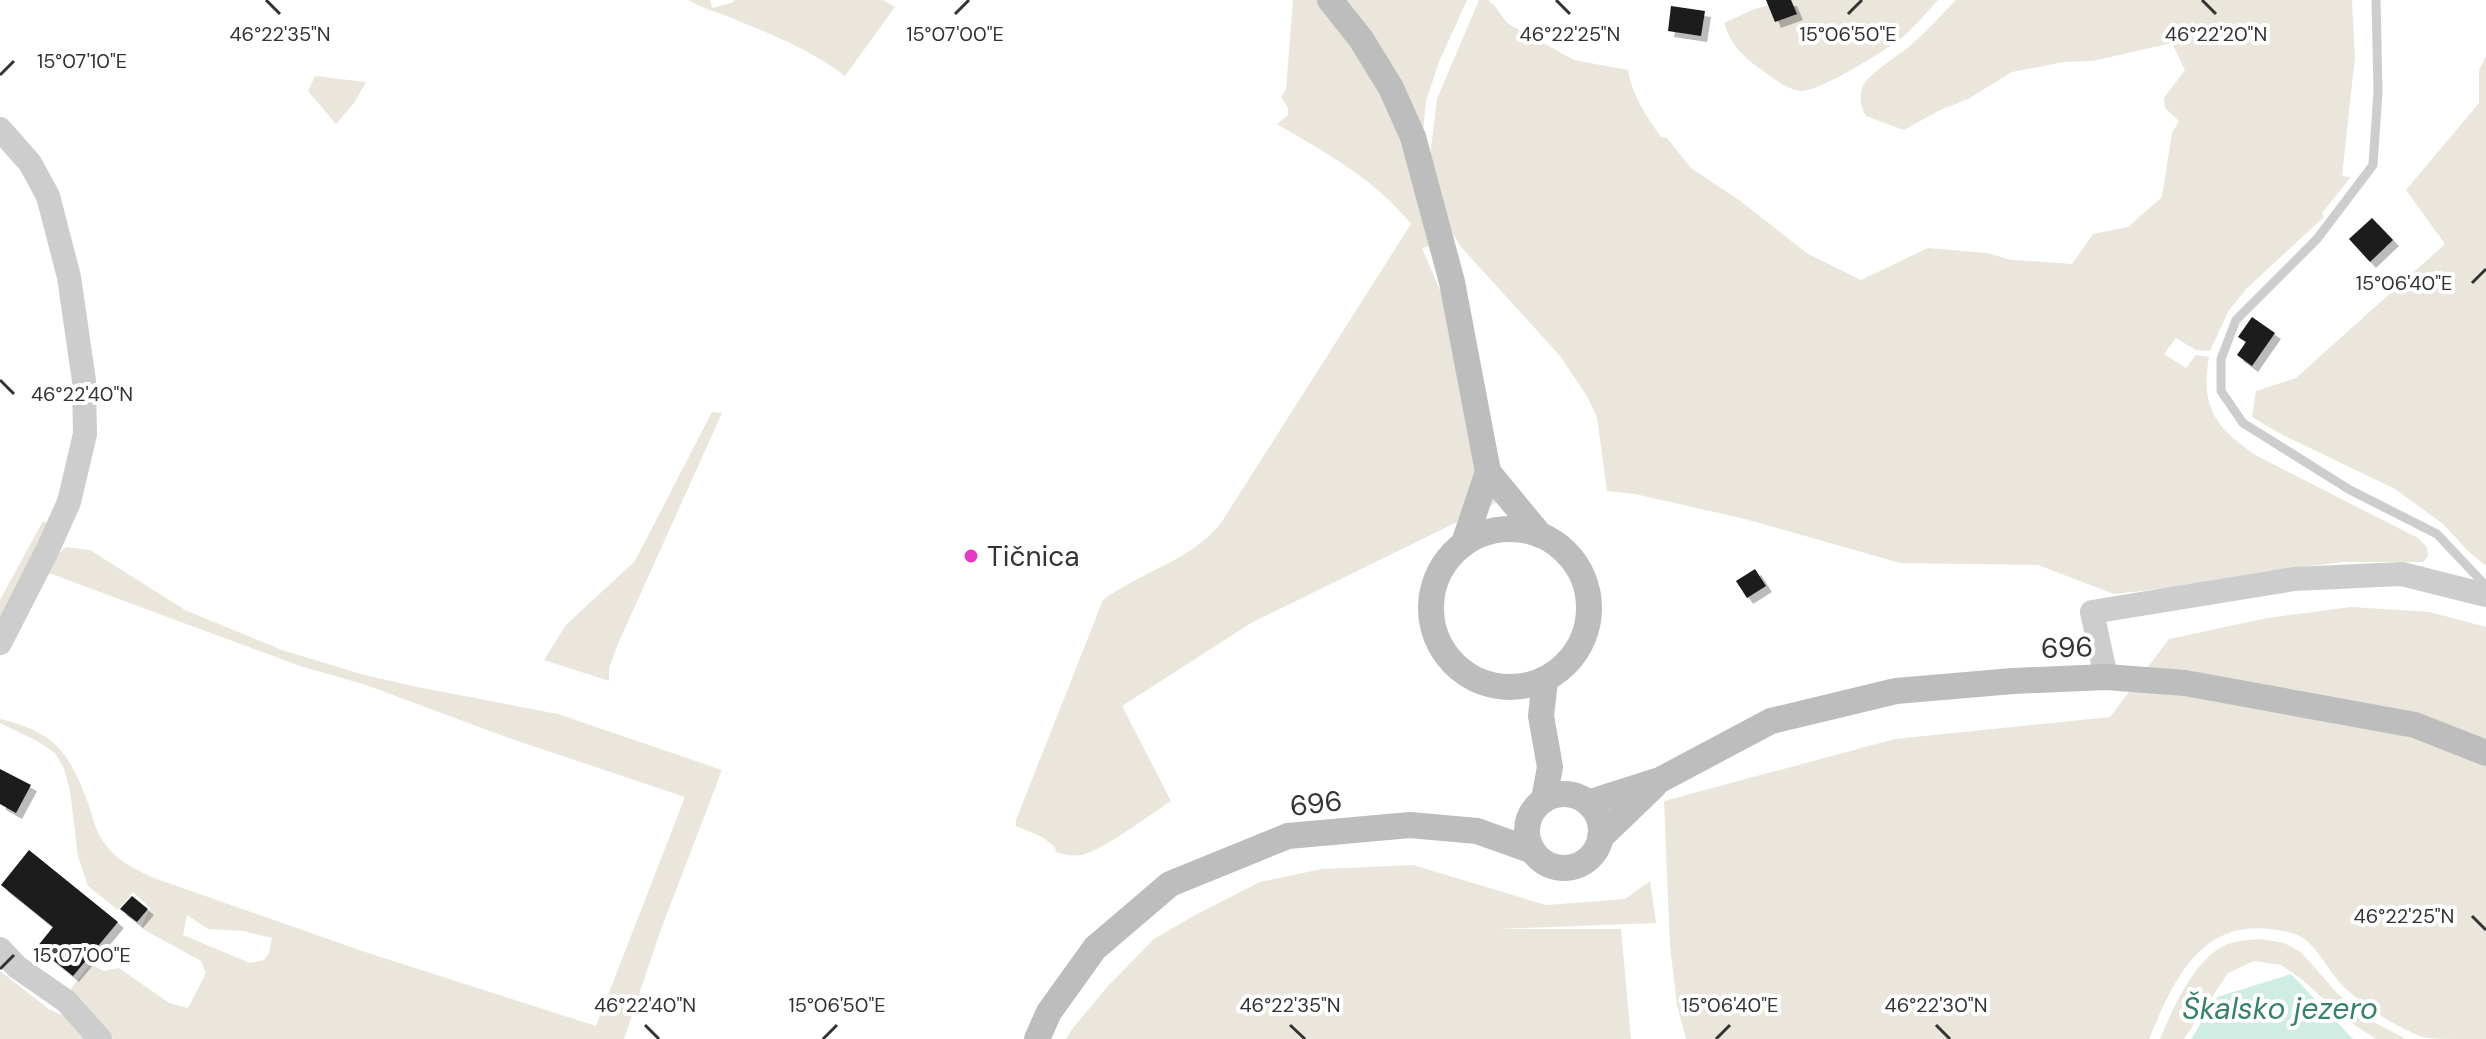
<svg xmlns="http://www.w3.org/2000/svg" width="2486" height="1039" viewBox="0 0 2486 1039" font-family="'DM Sans',sans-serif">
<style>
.green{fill:#eae6db;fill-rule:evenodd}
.water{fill:#cfede3}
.building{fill:#1a1a1a;filter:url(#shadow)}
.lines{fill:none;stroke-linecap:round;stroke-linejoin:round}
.service{stroke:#cdcdcd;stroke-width:9}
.tertiary{stroke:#cdcdcd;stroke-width:24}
.secondary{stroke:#bdbdbd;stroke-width:26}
.ticks{fill:none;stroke:#333;stroke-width:3}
.poi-dot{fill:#e43ac3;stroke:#fff;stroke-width:3}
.labels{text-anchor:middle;stroke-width:8;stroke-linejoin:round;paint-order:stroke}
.poi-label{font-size:28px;fill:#333;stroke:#fff;text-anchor:start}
.street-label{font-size:28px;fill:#333;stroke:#fff}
.water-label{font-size:30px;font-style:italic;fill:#398169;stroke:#fff}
.ticks-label{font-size:20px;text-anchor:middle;fill:#333;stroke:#fff;stroke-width:8;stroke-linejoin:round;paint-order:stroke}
</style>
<defs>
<filter id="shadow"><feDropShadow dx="6" dy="6" stdDeviation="0" flood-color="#0004"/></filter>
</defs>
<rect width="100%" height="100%" fill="#fff"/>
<g class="green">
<path d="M688 0H710L712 8 734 2V0H883L895 7 845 76C811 50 773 35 734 19 718 12 703 9 688 0Z"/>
<path d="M1293 0H1467L1439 62 1426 101 1421 152 1448 242 1422 248 1483 391 1508 497 1251 623 1122 706 1171 801C1151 814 1103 850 1082 855 1073 856 1064 855 1056 852L1055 847 1042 837 1016 826V820L1103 600C1140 572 1191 561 1221 523L1411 224C1375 179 1326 153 1277 124L1288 115V108L1281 97 1286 90Z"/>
<path d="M1479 0H1488L1494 5 1507 23 1574 60 1628 70C1632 95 1646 116 1661 137L1667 138 1691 168 1739 200 1808 254 1861 280 1928 248 1987 253 2012 260 2072 264 2093 234 2128 227 2162 197 2172 133 2179 121 2165 108 2164 98 2185 70 2172 43 2093 61 2064 62 2012 72 1968 99 1940 110 1904 130 1866 116C1860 106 1859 97 1863 86 1869 73 1898 56 1911 45 1927 31 1941 15 1956 0H2352L2355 57 2342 176 2351 177 2322 213 2324 217 2246 289 2228 312 2210 351 2196 350 2176 338 2164 354 2186 368 2196 355 2209 357C2200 408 2216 428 2257 456L2418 538 2427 547 2428 556 2423 562H2343L2261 572 2213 583 2114 594 2038 565 1900 563 1745 519 1635 494 1607 491 1597 417 1587 396 1560 356 1461 247 1444 220 1430 157 1437 99Z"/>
<path d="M1784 0H1938C1927 12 1916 25 1904 36 1888 49 1818 93 1800 91 1786 89 1773 78 1762 70 1743 57 1731 45 1724 23L1752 10Z"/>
<polygon points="2486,56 2486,566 2468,551 2443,524 2395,489 2279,433 2252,417 2256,391 2296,378 2445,244 2406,190 2479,103 2479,70"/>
<polygon points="315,76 366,82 354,103 336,124 308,91"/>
<polygon points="712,412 722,413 617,646 609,669 609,681 544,660 566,625 635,561"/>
<polygon points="43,521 51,525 0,624 0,600"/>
<path d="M66 547 90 550 185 610 282 650 361 674 412 686 558 714 722 770 660 932 624 1039H113L70 990 90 964 104 971 119 968 169 1003 188 1008 206 973 201 961 141 928 150 908 133 892 118 910 88 886 78 856 70 791 64 768 55 753 37 741 0 723V719C55 732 69 752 88 803 92 814 95 828 101 838 113 859 133 868 154 878L365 952 596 1026 685 797 509 738 363 684 300 666 46 572 56 556ZM187 915 208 929 243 931 272 938 269 953 264 960 250 963 183 935Z"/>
<path d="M2351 607 2430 612 2486 627V1039C2469 1039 2440 1039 2425 1038 2395 1027 2365 1007 2343 986 2330 973 2322 955 2308 942 2299 933 2281 930 2269 929 2198 921 2172 985 2149 1039H1686L1677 1005 1670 946 1664 801 1895 739 2110 717 2169 639 2267 618Z"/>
<polygon points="1413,865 1546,905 1625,899 1650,881 1656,923 1496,929 1621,929 1631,1039 1066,1039 1072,1029 1108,986 1154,939 1195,915 1260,882 1322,869"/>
<path d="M2261 939 2284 943 2301 952 2336 992 2360 1015 2406 1039H2376L2351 1023 2300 978 2281 965 2254 961 2228 973 2184 1039H2160C2172 1010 2194 960 2224 946 2235 940 2249 940 2261 939Z"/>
<polygon points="0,971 50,1010 77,1021 92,1039 0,1039"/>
</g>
<polygon class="water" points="2291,974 2353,1039 2191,1039 2217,997"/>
<g class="building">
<polygon points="1766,0 1791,0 1797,14 1775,22"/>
<polygon points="1671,6 1705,11 1701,36 1668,31"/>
<polygon points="2372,218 2393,240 2370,262 2349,239"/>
<polygon points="2252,317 2275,333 2252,366 2237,355 2246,342 2238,337"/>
<polygon points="1755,569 1766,586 1747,598 1736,581"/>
<polygon points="0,769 31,785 16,813 0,804"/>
<polygon points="29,850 118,922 73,976 37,947 53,927 1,885"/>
<polygon points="132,896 148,909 137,922 120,909"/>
</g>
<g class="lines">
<polyline class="service" points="2376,0 2378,91 2373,165 2317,239 2236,320 2221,359 2221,391 2243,423 2350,490 2437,534 2486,586"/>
<g class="tertiary">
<polyline points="0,129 30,163 48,196 69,277 84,381 85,434 69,502 47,551 0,643"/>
<polyline points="2106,677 2092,612 2294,579 2402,574 2486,595"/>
<polyline points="0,949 17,967 66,1001 100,1039"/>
</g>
<g class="secondary">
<polyline points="1330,0 1361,39 1391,88 1413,137 1452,282 1488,472 1540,535"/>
<circle cx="1510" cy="608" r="79"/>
<polyline points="1464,543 1488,472"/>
<circle cx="1564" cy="831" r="37"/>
<polyline points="1544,800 1550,767 1541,716 1545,680"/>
<polyline points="1588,803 1660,780 1771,721 1896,691 2013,681 2106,677 2185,683 2415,725 2486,753"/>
<polyline points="1600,838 1654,786"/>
<polyline points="1037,1039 1049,1012 1095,948 1170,884 1288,836 1410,825 1477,831 1533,851"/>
</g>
</g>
<path class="ticks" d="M266 0 280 14M1556 0 1570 14M2202 0 2216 14M955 14 969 0M1848 14 1862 0M0 75 14 61M2472 283 2486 269M0 380 14 394M2472 916 2486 930M0 969 14 955M645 1025 659 1039M1290 1025 1305 1039M1936 1025 1950 1039M823 1039 837 1025M1716 1039 1730 1025"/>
<circle class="poi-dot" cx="971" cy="556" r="8"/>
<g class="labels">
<g class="poi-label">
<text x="987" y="566">Tičnica</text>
</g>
<g class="street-label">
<text transform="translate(2067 647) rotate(-2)" y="10">696</text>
<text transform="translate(1316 803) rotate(-7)" y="10">696</text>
</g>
<g class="water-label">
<text x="2280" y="1019">Škalsko jezero</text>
</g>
</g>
<g class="ticks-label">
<text x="280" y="41">46°22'35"N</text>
<text x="955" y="41">15°07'00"E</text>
<text x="1570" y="41">46°22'25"N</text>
<text x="1848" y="41">15°06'50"E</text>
<text x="2216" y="41">46°22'20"N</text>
<text x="82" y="68">15°07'10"E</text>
<text x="2404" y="290">15°06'40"E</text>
<text x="82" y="401">46°22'40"N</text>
<text x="2404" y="923">46°22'25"N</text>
<text x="82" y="962">15°07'00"E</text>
<text x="837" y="1012">15°06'50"E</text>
<text x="1730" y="1012">15°06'40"E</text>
<text x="645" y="1012">46°22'40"N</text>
<text x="1290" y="1012">46°22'35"N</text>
<text x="1936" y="1012">46°22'30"N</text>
</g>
</svg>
